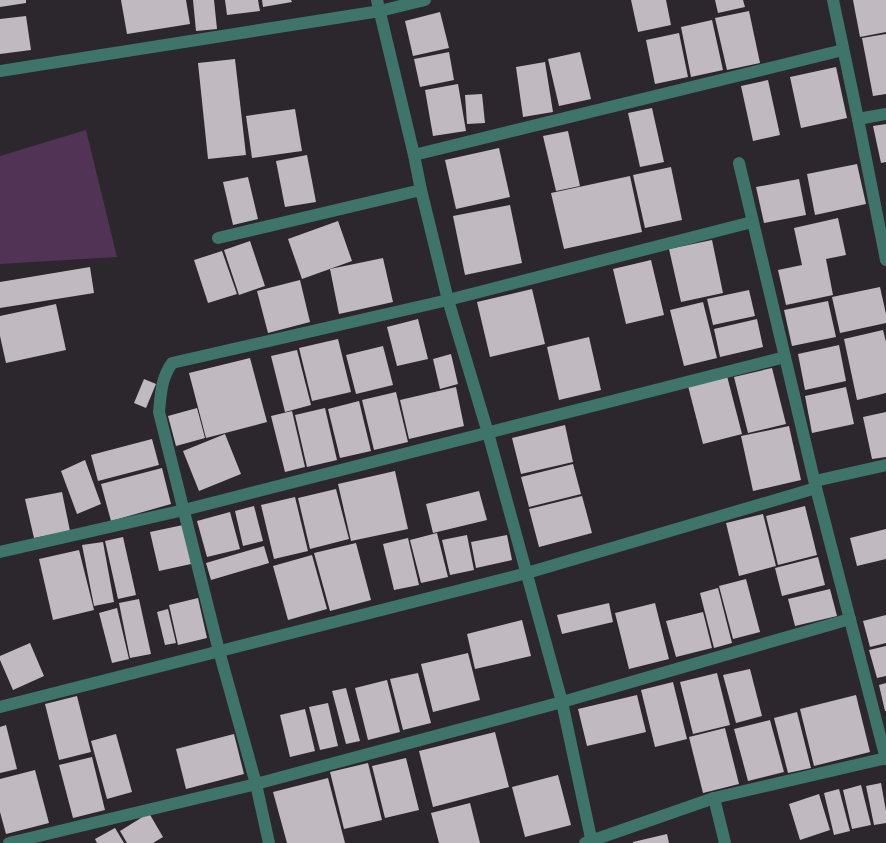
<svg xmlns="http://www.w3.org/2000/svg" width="886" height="843" viewBox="0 0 886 843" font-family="Inter,sans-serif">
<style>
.green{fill:#513355}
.building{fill:#c0bac0}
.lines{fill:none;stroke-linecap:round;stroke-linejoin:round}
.minor{stroke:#3e7469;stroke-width:12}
</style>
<rect width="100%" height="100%" fill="#2b272c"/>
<polygon class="green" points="86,130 117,257 0,264 0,156"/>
<g class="building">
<polygon points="0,0 26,0 26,3 0,7"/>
<polygon points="121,0 186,0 190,24 127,34"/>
<polygon points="193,0 214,0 217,29 196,31"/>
<polygon points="225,0 258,0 260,11 227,15"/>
<polygon points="262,0 291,0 292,2 263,7"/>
<polygon points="631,0 666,0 671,25 638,32"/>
<polygon points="715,0 743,0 745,7 718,13"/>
<polygon points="853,0 886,0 886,32 860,37"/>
<polygon points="749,11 760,63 727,70 715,18"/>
<polygon points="440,12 449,48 413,56 405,21"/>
<polygon points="26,16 31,50 0,54 0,19"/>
<polygon points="712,20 723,70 691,77 681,27"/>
<polygon points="679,33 688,77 655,84 646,40"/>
<polygon points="886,34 886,94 873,96 862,38"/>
<polygon points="449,52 454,80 420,87 414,59"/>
<polygon points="580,52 591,99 559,106 548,59"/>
<polygon points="235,59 246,155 208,159 198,63"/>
<polygon points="545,62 553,112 523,117 516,67"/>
<polygon points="836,67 847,118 801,128 790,77"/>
<polygon points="768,80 780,135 753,141 741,86"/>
<polygon points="458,84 466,131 433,136 425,90"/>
<polygon points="482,94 485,123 467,124 465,95"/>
<polygon points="652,108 664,162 640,167 628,113"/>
<polygon points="295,109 302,151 252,158 246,116"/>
<polygon points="886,124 886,162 881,163 873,126"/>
<polygon points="568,131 580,186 556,191 543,136"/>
<polygon points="499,148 510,197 456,209 445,160"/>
<polygon points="307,155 316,202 285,207 276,161"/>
<polygon points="857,164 866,204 815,215 807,174"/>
<polygon points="671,167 682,220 645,228 633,175"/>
<polygon points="630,176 642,232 564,249 551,193"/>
<polygon points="248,177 258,219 233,225 223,182"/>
<polygon points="799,179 806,215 764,223 756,187"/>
<polygon points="510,205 522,263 465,275 453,216"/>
<polygon points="838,218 846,255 826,259 833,295 786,305 778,270 802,265 794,228"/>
<polygon points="338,221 352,261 302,279 288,239"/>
<polygon points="712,240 723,293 681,302 669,249"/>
<polygon points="250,241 265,286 239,295 224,250"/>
<polygon points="222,251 237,294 208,303 194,260"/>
<polygon points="383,258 393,302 339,314 330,269"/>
<polygon points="651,260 664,315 626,324 613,269"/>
<polygon points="90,267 94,293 0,308 0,282"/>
<polygon points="300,280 310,322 268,333 257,291"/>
<polygon points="880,287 886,314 886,323 840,333 832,297"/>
<polygon points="532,289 545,344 490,357 477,302"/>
<polygon points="749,290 755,316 713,325 707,299"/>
<polygon points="828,301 836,337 792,346 784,310"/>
<polygon points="703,302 717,358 684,366 670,310"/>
<polygon points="56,304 66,350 6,363 0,336 0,316"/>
<polygon points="418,319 428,359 397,366 387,327"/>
<polygon points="757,319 763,347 720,357 714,329"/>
<polygon points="883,330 886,342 886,393 857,400 844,339"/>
<polygon points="589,337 601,390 559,400 547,347"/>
<polygon points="338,339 351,392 312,401 299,348"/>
<polygon points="839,345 846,381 805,390 798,354"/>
<polygon points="383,346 393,385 356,394 346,355"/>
<polygon points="297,350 311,405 285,412 271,356"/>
<polygon points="451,354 458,384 440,389 433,359"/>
<polygon points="250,358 267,422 206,438 189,373"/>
<polygon points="772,368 786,424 748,433 734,377"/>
<polygon points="727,376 742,434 703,444 688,386"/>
<polygon points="144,379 156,384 146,408 134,403"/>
<polygon points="456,387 464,426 409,439 400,400"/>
<polygon points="846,387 854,424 812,433 805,396"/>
<polygon points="396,392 408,442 374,450 362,400"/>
<polygon points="359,401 371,451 340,458 328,409"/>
<polygon points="197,408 205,438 176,446 168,416"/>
<polygon points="325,408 337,460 307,467 295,415"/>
<polygon points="292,411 305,467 285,472 271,416"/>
<polygon points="886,412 886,457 872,459 863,417"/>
<polygon points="565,425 573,462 521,474 512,438"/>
<polygon points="789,426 801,480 753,491 741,436"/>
<polygon points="225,434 241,474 199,491 183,451"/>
<polygon points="152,439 159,465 98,481 91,455"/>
<polygon points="85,460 101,504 77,514 61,471"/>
<polygon points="573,464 581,494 529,507 521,477"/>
<polygon points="162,468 171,504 111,521 101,484"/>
<polygon points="395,471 408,529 351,541 338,484"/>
<polygon points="336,489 349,539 310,549 298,498"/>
<polygon points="479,491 487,520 433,533 426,504"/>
<polygon points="62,492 70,531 34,538 25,499"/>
<polygon points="582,496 592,533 539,547 529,509"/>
<polygon points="295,497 308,551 274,559 261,505"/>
<polygon points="254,506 263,541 243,546 235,511"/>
<polygon points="805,506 817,555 778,565 766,516"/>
<polygon points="230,512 240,549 207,557 197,521"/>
<polygon points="763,514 776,566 739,576 726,523"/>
<polygon points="183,525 191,564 159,571 150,532"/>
<polygon points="886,529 886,559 857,566 850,538"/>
<polygon points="437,533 448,577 421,583 410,540"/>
<polygon points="467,535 474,570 450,575 442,540"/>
<polygon points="507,535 512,560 476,568 471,542"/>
<polygon points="123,537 136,595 118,599 105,541"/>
<polygon points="408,538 419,585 394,590 383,544"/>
<polygon points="103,542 114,602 94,606 82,545"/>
<polygon points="356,543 371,600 330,611 314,553"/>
<polygon points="264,546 269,563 211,580 206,563"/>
<polygon points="79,550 94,610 53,620 39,559"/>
<polygon points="312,555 327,609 288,620 273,566"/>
<polygon points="818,557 825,585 782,596 775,568"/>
<polygon points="746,579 760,632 733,639 719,586"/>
<polygon points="718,588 732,643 714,648 700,593"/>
<polygon points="830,589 837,616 795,626 788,599"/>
<polygon points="198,598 207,638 178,645 169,605"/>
<polygon points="139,599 151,654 130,658 119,603"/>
<polygon points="609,603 613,622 562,634 557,615"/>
<polygon points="655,603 669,659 629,669 615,613"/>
<polygon points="117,608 129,659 112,663 99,613"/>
<polygon points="168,609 176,643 165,645 157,612"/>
<polygon points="703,612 712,648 676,657 666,621"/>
<polygon points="886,615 886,643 870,647 863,621"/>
<polygon points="522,620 531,656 475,669 467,634"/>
<polygon points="30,643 44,676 13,690 0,660 0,656"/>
<polygon points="886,646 886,676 877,678 869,650"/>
<polygon points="468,653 480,700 433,712 421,664"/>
<polygon points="750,669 762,716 736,723 723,675"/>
<polygon points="418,673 431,723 403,730 390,679"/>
<polygon points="717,673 730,725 693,734 680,682"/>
<polygon points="387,680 400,732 368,740 355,688"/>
<polygon points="673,682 687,739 655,747 641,690"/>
<polygon points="886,683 886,711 885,711 879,685"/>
<polygon points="346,688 360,741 346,744 332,691"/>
<polygon points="637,695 646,732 587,746 578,709"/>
<polygon points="856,695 870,752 814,766 800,709"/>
<polygon points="77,696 91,752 59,760 45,704"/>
<polygon points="328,703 338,746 320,750 309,707"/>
<polygon points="305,709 315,751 290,757 280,715"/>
<polygon points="797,712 811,768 788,773 774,718"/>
<polygon points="770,720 784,772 748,781 734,729"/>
<polygon points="6,725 17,769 0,773 0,727"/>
<polygon points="725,728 739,784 703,793 689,737"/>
<polygon points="495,732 509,787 433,807 419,751"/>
<polygon points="116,734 132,792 107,799 91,741"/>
<polygon points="234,734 244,774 186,789 176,749"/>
<polygon points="92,757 105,810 73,818 59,765"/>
<polygon points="406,758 419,810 385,818 372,766"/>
<polygon points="368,763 382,820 344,829 330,772"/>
<polygon points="35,770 49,823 6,834 0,812 0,779"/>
<polygon points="558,775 571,825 525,837 512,787"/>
<polygon points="328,778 345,843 287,843 273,792"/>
<polygon points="881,783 886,811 886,823 874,825 866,786"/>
<polygon points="861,785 871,825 852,829 843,790"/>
<polygon points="839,789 850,831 834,835 824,793"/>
<polygon points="819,794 830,830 800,840 789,804"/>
<polygon points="470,803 480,843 439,843 431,813"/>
<polygon points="149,813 163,837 153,843 127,843 120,831"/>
<polygon points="115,828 124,843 97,843 95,839"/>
<polygon points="667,834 669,843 633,843 633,842"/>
</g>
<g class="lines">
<g class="minor">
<polyline points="377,0 414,155 421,190 448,300 488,433 562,702 592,843"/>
<polyline points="833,0 858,119 886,260"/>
<polyline points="0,71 380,11 425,0"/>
<polyline points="858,119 886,114"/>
<polyline points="414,155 843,50"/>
<polyline points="739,163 816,488 886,759"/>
<polyline points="218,238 421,190"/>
<polyline points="815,481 886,465"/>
<polyline points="0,552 184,510 785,357"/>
<polyline points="0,707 527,573 816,488"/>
<polyline points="714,798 725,843"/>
<polyline points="9,843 256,784 562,702 850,619"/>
<path d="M269 843 256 784 219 651 159 412C161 393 161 379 172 363L448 300 752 222"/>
<polyline points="585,843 714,798 886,758"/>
</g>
</g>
</svg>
